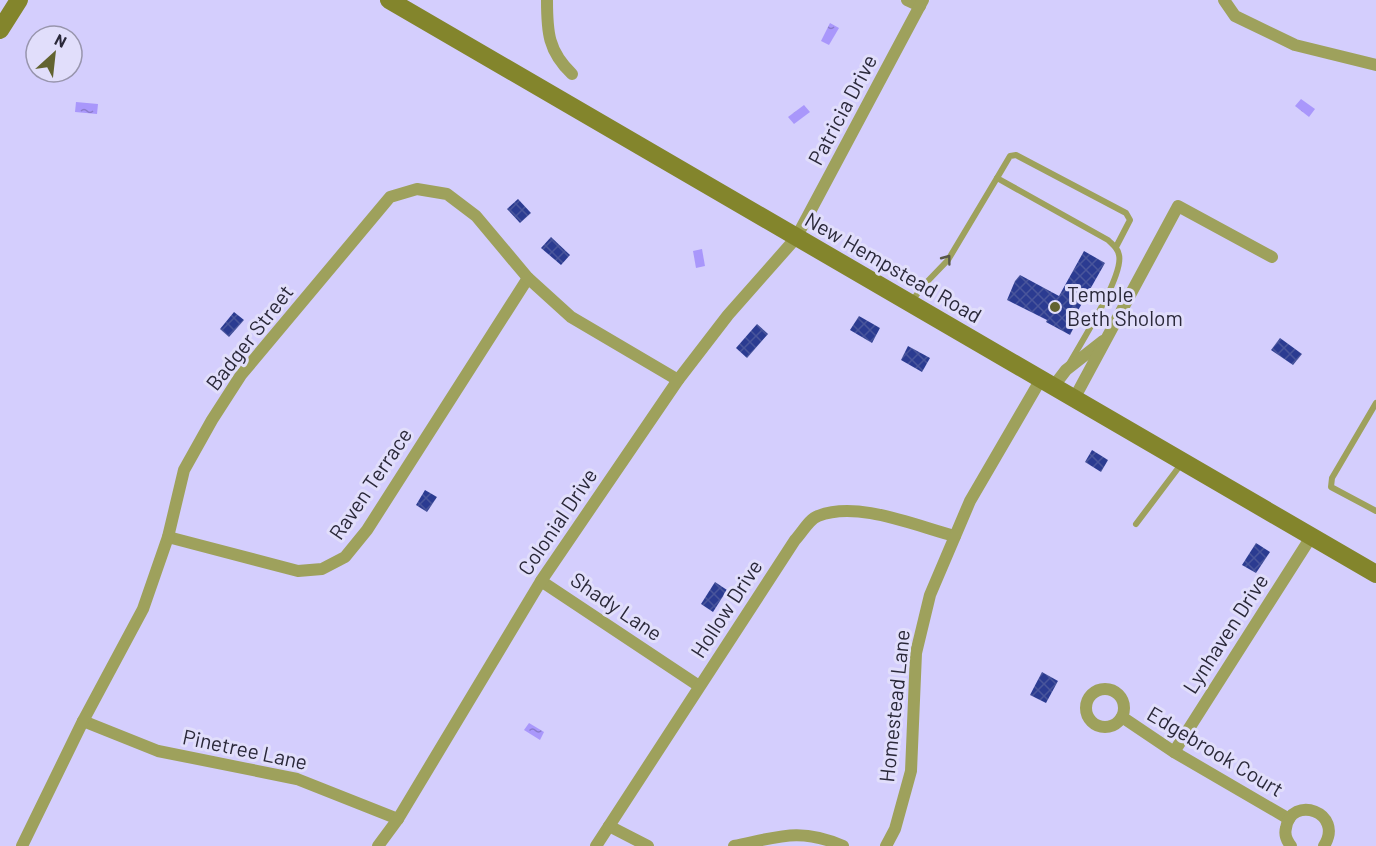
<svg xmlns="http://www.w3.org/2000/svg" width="1376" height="846" viewBox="0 0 1376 846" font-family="Barlow,sans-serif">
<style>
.water{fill:url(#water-ripples)}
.building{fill:url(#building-cross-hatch)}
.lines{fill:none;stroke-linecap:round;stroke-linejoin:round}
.lane{stroke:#9ea15c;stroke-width:6}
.street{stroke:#9ea15c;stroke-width:12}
.secondary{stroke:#83852c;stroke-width:18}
.oneway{stroke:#585847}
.poi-dot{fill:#626330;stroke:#e1defb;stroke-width:2}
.labels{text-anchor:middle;stroke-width:6;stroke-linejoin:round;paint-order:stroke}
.street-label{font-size:21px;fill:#2a2839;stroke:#e1defb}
.poi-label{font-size:21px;fill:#2a2839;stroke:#e1defb;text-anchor:start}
</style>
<defs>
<pattern id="water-ripples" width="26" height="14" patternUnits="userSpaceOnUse" patternTransform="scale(1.5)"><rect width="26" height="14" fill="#a997fb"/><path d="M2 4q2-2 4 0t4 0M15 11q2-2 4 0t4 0" fill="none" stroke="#8a7bcc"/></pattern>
<pattern id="building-cross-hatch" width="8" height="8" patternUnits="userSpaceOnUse" patternTransform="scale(1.5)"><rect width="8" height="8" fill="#2b3b91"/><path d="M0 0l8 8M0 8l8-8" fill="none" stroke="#49559b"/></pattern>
</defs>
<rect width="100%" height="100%" fill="#d4cefd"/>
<g class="water">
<polygon points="830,23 839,28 829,45 821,41"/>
<polygon points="1301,99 1315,109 1309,117 1295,106"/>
<polygon points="76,102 98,104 97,114 75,112"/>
<polygon points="804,105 810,112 794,124 788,117"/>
<polygon points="702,249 705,266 696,268 693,251"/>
<polygon points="529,723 544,732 540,740 524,730"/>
</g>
<g class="building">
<polygon points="518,199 531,213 520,223 507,209"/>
<polygon points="551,237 570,255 561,265 541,248"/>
<polygon points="1084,251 1105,263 1072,321 1076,323 1070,335 1046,322 1047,320 1007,300 1015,281 1020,275 1059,296"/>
<polygon points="234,312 244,320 229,337 220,329"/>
<polygon points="859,316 880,328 872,343 850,330"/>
<polygon points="757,324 768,334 747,358 736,348"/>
<polygon points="1280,338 1302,354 1293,365 1271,350"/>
<polygon points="908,346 930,358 922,372 901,360"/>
<polygon points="1092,450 1108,460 1101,472 1085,462"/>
<polygon points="425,490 437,497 427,512 416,505"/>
<polygon points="1256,543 1270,552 1256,573 1242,565"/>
<polygon points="715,582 727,590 713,612 701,604"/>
<polygon points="1042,672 1058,681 1046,703 1030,695"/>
</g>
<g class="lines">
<g class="lane">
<polyline points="912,301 923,286 948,260 997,178"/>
<path d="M1069 364C1081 343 1124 275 1119 255 1118 248 1113 245 1108 240L997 178 1010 156 1016 155 1126 213 1130 220 1116 247"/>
<polyline points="1376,403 1332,478 1331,487 1376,511"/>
<polyline points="1136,524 1182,463"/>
</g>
<g class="street">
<path d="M547 0C547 32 548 51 572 74"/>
<polyline points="907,0 920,6"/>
<polyline points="1224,0 1235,16 1295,45 1376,65"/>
<polyline points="1053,387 1066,370 1103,341"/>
<polyline points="1074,399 1178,206 1272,257"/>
<polyline points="168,537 298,571 322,569 345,557 367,530 528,278"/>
<polyline points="541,581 699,686"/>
<circle cx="1105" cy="708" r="19"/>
<polyline points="1122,717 1174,752 1289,819"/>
<polyline points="83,721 158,751 297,779 398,819"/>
<polyline points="1174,752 1311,537"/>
<polyline points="609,826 648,846"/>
<polyline points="22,846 83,721 143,609 168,537 184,470 212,420 241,375 390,197 417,189 447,194 476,216 528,278 571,317 678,380"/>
<polyline points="378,846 398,819 541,581 678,380 728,315 796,238 923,0"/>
<path d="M596 846 795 540C802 533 809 519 818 516 857 500 916 526 955 536"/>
<path d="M734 846C778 837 800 827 843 846"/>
<polyline points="886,846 895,829 911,771 916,653 930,595 970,501 1041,379"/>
<path d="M1291 846C1287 841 1284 835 1286 828 1291 794 1345 812 1324 846"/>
</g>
<g class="secondary">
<polyline points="389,0 1376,574"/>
<polyline points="0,30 19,0"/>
</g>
</g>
<defs><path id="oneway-chevron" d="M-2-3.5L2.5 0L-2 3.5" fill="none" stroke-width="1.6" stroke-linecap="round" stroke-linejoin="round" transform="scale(1.5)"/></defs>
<use class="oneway" href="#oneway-chevron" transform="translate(947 259) rotate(-53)"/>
<circle class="poi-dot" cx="1055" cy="307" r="6"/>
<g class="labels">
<g class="street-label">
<text transform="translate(843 110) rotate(-62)" y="7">Patricia Drive</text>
<text transform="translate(893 268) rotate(30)" y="7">New Hempstead Road</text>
<text transform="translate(250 338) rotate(-52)" y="7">Badger Street</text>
<text transform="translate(371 484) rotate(-56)" y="7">Raven Terrace</text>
<text transform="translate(558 522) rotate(-56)" y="7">Colonial Drive</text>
<text transform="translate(616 607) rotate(34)" y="7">Shady Lane</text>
<text transform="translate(727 609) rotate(-57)" y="7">Hollow Drive</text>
<text transform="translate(1226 634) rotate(-57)" y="7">Lynhaven Drive</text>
<text transform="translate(895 706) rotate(-84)" y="7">Homestead Lane</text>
<text transform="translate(245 750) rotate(12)" y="7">Pinetree Lane</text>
<text transform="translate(1215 752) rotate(31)" y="7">Edgebrook Court</text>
</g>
<g class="poi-label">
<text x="1067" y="302">Temple<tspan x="1067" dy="24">Beth Sholom</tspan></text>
</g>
</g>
<g transform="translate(54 54) rotate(27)"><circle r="28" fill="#e1defb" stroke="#9895ad" stroke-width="1.5"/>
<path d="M0-4.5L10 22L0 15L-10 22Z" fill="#626330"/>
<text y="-9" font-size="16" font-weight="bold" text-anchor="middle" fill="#2a2839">N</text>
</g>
</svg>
